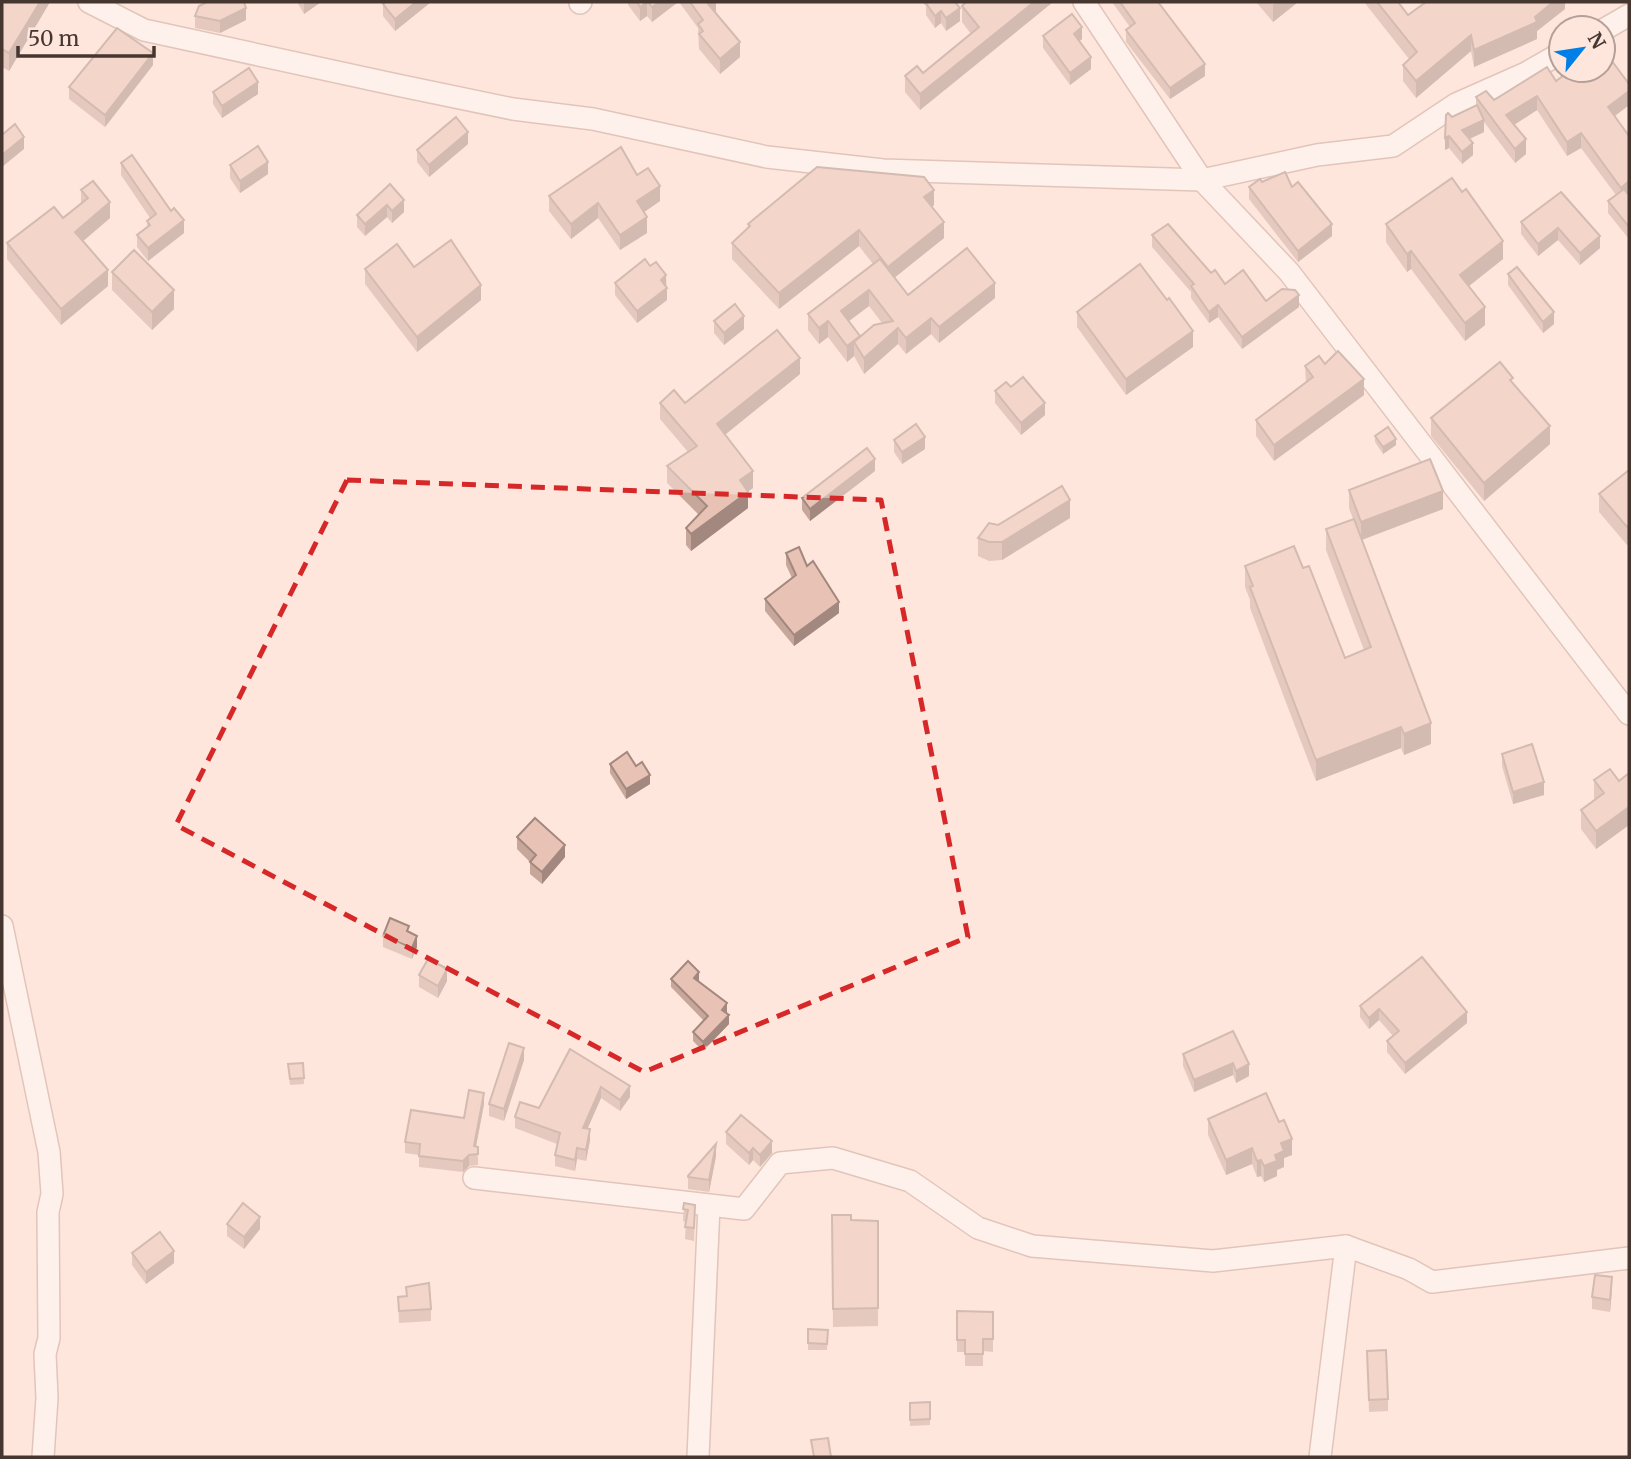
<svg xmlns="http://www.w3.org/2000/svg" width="1631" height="1459" viewBox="0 0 1631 1459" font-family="Merriweather,serif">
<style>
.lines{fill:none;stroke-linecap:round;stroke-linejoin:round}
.minor-casing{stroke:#c29d8f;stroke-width:24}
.minor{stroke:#fff;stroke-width:21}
.wall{fill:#c8a79b;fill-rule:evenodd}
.shaded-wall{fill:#a2887e}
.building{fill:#e8c2b4;stroke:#a2887e;stroke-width:2}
.marked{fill:none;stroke:#d62828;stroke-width:5;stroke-dasharray:14 9;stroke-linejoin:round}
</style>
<rect width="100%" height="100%" fill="#fee6dd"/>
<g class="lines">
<g class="minor-casing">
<g id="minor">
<polyline points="89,2 144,30 397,85 513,109 593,119 767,157 883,170 1202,180 1317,155 1393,146 1456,104 1526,73 1561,53"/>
<polyline points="1084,2 1202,180 1289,272 1629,714"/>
<polyline points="580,3 581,2"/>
<polyline points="1603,30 1629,15"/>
<polyline points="2,926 49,1152 52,1194 48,1212 49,1338 45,1354 47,1398 43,1457"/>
<polyline points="474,1178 744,1209 780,1163 833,1158 910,1181 978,1228 1032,1246 1213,1261 1346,1246 1409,1269 1432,1282 1629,1258"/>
<polyline points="698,1457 709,1206"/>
<polyline points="1320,1457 1346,1246"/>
</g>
</g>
<use href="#minor" class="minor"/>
</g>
<g class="wall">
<polygon points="2,2 50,2 9,71 2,67"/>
<polygon points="297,2 321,2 304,14"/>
<polygon points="386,2 431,2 395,31 383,16 383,4"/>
<polygon points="628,2 678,2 652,22 647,16 640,21 628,5"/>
<polygon points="679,2 716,2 716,12 715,13 740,57 720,74 699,49 698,28"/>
<polygon points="922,2 955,2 960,21 946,31 941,23 935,28 926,15 926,6"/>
<polygon points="1053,2 920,110 905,92 905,76 923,73 971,34 962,22 962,6"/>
<polygon points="1112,2 1158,2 1205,76 1170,99 1126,42 1126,30 1130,27"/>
<polygon points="1256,2 1298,2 1273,22"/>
<polygon points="1364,2 1398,2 1408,15 1565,2 1565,9 1537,31 1537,39 1474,67 1471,51 1416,98 1403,81 1403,65 1409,59"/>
<polygon points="195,16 246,20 220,33 195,28"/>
<polygon points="1043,36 1082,39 1079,41 1091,69 1070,85 1043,48"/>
<polygon points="153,65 105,127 69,99 69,87"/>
<polygon points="1556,81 1629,84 1629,105 1615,116 1629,136 1629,239 1608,213 1608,201 1616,195 1581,148 1567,156 1537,110 1514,125 1526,154 1515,163 1484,122 1484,132 1470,139 1473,155 1462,164 1449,148 1445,150 1452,117 1476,105 1476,97 1494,100"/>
<polygon points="213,92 258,94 222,118 213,104"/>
<polygon points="468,144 429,177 417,162 417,150"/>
<polygon points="121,163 171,211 184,233 148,261 137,247 137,235 147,228 147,221 150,218 121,175"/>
<polygon points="230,165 268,174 240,193 230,178"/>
<polygon points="637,175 660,201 644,212 647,233 620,250 598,218 571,239 549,211 549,196"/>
<polygon points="1262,182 1292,187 1332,236 1298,262 1249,199 1249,187"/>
<polygon points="390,184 404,212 392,223 387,217 365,236 357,227 357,215"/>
<polygon points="81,190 110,218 83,241 108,286 61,325 7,259 7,243 63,218 81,203"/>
<polygon points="1561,192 1600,248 1580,265 1558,240 1538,256 1521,234 1521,222"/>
<path d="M934 205 932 207 944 238 894 277 908 295 995 298 939 343 931 334 906 354 898 344 864 374 854 356 847 362 828 337 819 344 808 330V314L873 264 859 246 779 309 732 259V243L748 228V224ZM869 306 882 323 860 337 849 321Z"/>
<polygon points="1386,224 1503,259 1469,286 1485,325 1465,341 1411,269 1407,272 1386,242"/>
<polygon points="1152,235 1211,273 1225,284 1266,301 1299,307 1242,349 1218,317 1209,323 1191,298 1191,292 1152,247"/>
<polygon points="650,266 666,275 667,300 637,323 615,295 615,283"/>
<polygon points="414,267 481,300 417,352 365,284 365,269"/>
<polygon points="112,272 174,309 152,330 112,290"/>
<polygon points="1508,274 1554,324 1543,333 1508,285"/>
<polygon points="1077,312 1193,347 1126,395 1077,327"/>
<polygon points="714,321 744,329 724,345 714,333"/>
<polygon points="1325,364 1364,395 1274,461 1256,436 1256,420 1306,383 1305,366"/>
<polygon points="800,374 725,435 753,488 748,491 748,508 691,551 686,545 686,528 699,515 667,483 667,466 688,452 660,419 660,403 685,403"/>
<polygon points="1513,383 1550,444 1484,501 1431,436 1431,418"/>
<polygon points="1011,387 1045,415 1021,435 995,403 995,391"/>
<polygon points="1375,436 1396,445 1383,454 1375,442"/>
<polygon points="894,440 925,449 902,464 894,452"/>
<polygon points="1629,470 1629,543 1627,545 1599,512 1599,494"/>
<polygon points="875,471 810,521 802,510 802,498"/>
<polygon points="1349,490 1443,509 1362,540 1431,744 1404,755 1401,748 1316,781 1250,608 1250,600 1245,587 1245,566 1303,568 1345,658 1364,650 1326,550 1326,529 1353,519 1349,508"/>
<polygon points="1070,518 1002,560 989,561 978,556 978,538 998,525"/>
<polygon points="786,553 807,566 839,613 794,646 765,611 765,599 792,578 786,565"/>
<polygon points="1502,754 1544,795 1513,804 1502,766"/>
<polygon points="610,764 650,784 626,799 610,773"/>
<polygon points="1629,773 1629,825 1596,849 1581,829 1581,810 1596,800 1594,798 1594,780 1619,781"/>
<polygon points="517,837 565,857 542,884 530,874 530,862 517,849"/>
<polygon points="409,932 417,947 412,959 383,947 383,936"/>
<polygon points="419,975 447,981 438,998 419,987"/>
<polygon points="671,979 699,981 727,1012 726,1013 729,1024 703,1051 693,1041 693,1032 704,1021 671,987"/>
<polygon points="1360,1006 1467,1023 1405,1074 1387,1052 1387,1041 1393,1036 1379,1020 1369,1029 1360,1017"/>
<polygon points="1233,1031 1249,1076 1236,1083 1233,1075 1194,1092 1183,1066 1183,1054"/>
<polygon points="570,1049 630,1097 620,1111 601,1098 587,1129 590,1140 586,1161 577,1159 575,1171 555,1166 555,1155 557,1144 515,1128 515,1117 539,1108"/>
<polygon points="524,1060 504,1121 489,1116 489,1104"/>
<polygon points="303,1063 304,1084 290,1085 288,1064"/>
<polygon points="484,1104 476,1146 478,1158 478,1165 469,1166 463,1172 419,1167 419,1155 405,1153 405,1142 464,1118"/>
<polygon points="1208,1119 1292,1155 1284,1158 1284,1167 1277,1170 1277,1176 1264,1182 1261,1176 1257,1177 1252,1164 1226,1175 1208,1135"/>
<polygon points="726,1132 772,1153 760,1167 753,1160 749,1165 726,1144"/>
<polygon points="716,1156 709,1192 688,1189 688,1176"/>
<polygon points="684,1203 695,1217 694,1241 685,1239 686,1222 683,1221"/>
<polygon points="832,1215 851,1220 878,1221 878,1326 833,1327"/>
<polygon points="227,1224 260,1229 244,1249 227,1236"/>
<polygon points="132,1253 174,1263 146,1284 132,1265"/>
<polygon points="406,1287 431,1309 431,1321 399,1323 398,1297 406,1296"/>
<polygon points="1612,1289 1610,1312 1592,1309 1592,1297"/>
<polygon points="957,1311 993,1312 993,1352 983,1351 983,1366 965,1366 965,1352 957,1352"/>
<polygon points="828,1330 827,1350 808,1350 808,1343"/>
<polygon points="1367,1351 1388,1399 1388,1411 1369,1412"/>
<polygon points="930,1402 930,1425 910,1426 910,1403"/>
</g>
<g class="shaded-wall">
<polygon points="40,2 50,2 9,71 9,53"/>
<polygon points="304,2 321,2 304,14"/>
<polygon points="416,2 431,2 395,31 395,19"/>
<polygon points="647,2 647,16 640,21 640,7"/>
<polygon points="659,2 678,2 652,22 652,7"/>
<polygon points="711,2 716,2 716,12 708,19 708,4"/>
<polygon points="1034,2 1053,2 920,110 920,94"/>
<polygon points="1277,2 1298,2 1273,22 1273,5"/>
<polygon points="1553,2 1565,2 1565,9 1537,31 1537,39 1474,67 1474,50 1535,17"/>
<polygon points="246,8 246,20 220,33 220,21"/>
<polygon points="960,8 960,21 946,31 946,18"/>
<polygon points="941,11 941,23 935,28 935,16"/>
<polygon points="1082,27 1082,39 1074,46 1074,34"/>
<polygon points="1471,35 1471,51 1416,98 1416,81"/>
<polygon points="740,42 740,57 720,74 720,59"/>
<polygon points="153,53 153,65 105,127 105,115"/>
<polygon points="1091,57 1091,69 1070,85 1070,73"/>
<polygon points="1205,64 1205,76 1170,99 1170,88"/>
<polygon points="258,82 258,94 222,118 222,106"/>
<polygon points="1629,91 1629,105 1608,121 1608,107"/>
<polygon points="1537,96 1537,110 1506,130 1506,115"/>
<polygon points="1484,120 1484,132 1462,142 1462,130"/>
<polygon points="468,132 468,144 429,177 429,165"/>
<polygon points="1581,133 1581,148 1567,156 1567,142"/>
<polygon points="1449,136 1449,148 1445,150 1445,138"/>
<polygon points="24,137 24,149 2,167 2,155"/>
<polygon points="1526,139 1526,154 1515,163 1515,149"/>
<polygon points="1473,143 1473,155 1462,164 1462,152"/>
<polygon points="268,162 268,174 240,193 240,181"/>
<polygon points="1629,181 1629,196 1621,202 1621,188"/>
<polygon points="660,186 660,201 637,217 637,201"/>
<polygon points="934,190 934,205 924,213 924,197"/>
<polygon points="404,200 404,212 392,223 392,211"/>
<polygon points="110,202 110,218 75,248 75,232"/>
<polygon points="598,203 598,218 571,239 571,224"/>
<polygon points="387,205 387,217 365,236 365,224"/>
<polygon points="647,217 647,233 620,250 620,235"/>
<polygon points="184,220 184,233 148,261 148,248"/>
<polygon points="944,222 944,238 888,283 888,267"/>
<polygon points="1332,224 1332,236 1298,262 1298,251"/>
<polygon points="1558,228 1558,240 1538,256 1538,244"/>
<polygon points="859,230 859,246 779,309 779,293"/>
<polygon points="1600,236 1600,248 1580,265 1580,253"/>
<polygon points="1503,241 1503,259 1460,293 1460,275"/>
<polygon points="1411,251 1411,269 1407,272 1407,254"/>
<polygon points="108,270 108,286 61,325 61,309"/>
<polygon points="666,275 666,287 661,280"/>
<polygon points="995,283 995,298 939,343 939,327"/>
<polygon points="481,285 481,300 417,352 417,337"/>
<polygon points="667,288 667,300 637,323 637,311"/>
<polygon points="174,290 174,309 152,330 152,312"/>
<polygon points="869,290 869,306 841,327 841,311"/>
<polygon points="1299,295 1299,307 1242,349 1242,337"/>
<polygon points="1218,305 1218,317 1209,323 1209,312"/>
<polygon points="1485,307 1485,325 1465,341 1465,323"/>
<polygon points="1554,312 1554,324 1543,333 1543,322"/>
<polygon points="744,316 744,329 724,345 724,333"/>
<polygon points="931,318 931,334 906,354 906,338"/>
<polygon points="828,321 828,337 819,344 819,328"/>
<polygon points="898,328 898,344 864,374 864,358"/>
<polygon points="1193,331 1193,347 1126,395 1126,379"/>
<polygon points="860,336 854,342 854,356 847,362 847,346"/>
<polygon points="800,358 800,374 717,441 717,424"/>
<polygon points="1364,379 1364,395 1274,461 1274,445"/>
<polygon points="1045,403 1045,415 1021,435 1021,423"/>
<polygon points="1550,426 1550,444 1484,501 1484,483"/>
<polygon points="925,437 925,449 902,464 902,452"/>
<polygon points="1396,439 1396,445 1383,454 1383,447"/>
<polygon points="875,459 875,471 810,521 810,509"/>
<polygon points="753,471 753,488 740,497 740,480"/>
<polygon points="1443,491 1443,509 1361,540 1361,522"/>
<polygon points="748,492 748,508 691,551 691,534"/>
<polygon points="1070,500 1070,518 1002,560 1002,542"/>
<polygon points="1629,525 1629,543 1627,545 1627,527"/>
<polygon points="839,602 839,613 794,646 794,635"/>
<polygon points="1431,723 1431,744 1404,755 1404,734"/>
<polygon points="1401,727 1401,748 1316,781 1316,760"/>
<polygon points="650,775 650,784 626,799 626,789"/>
<polygon points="1544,782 1544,795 1513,804 1513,792"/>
<polygon points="1629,807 1629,825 1596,849 1596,831"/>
<polygon points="565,845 565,857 542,884 542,872"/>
<polygon points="417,936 417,947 412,959 412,948"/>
<polygon points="447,969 447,981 438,998 438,986"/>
<polygon points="699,972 699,981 694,986 694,978"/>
<polygon points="727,1003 727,1012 722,1018 722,1010"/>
<polygon points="1379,1009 1379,1020 1369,1029 1369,1018"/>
<polygon points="1467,1012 1467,1023 1405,1074 1405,1063"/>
<polygon points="729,1015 729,1024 703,1051 703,1042"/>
<polygon points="524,1048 524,1060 504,1121 504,1109"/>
<polygon points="1233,1063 1233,1075 1194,1092 1194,1080"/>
<polygon points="1249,1064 1249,1076 1236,1083 1236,1071"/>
<polygon points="630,1086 630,1097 620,1111 620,1100"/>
<polygon points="601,1087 601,1098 583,1139 583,1128"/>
<polygon points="484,1093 484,1104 474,1157 474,1146"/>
<polygon points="590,1129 590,1140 586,1161 586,1150"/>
<polygon points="1292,1139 1292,1155 1284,1158 1284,1167 1277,1170 1277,1176 1264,1182 1264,1166 1275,1155 1281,1143"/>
<polygon points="772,1141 772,1153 760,1167 760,1155"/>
<polygon points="716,1144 716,1156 709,1192 709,1180"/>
<polygon points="577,1148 577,1159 575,1171 575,1160"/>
<polygon points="753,1148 753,1160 749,1165 749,1153"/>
<polygon points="1252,1148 1252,1164 1226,1175 1226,1160"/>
<polygon points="469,1155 469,1166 463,1172 463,1161"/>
<polygon points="1261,1160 1261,1176 1257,1177 1257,1161"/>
<polygon points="260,1217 260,1229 244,1249 244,1237"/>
<polygon points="174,1251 174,1263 146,1284 146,1272"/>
<polygon points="1612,1277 1612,1289 1610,1312 1610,1300"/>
</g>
<g class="building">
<polygon points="2,2 40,2 9,53 2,49"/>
<polygon points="207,2 244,2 246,8 220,21 195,16 199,6"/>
<polygon points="386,2 416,2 395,19 383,4"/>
<polygon points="637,2 647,2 640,7"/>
<polygon points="648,2 659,2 652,7"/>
<polygon points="690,2 711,2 708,4 740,42 720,59 699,34 703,31 698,24 703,20"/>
<polygon points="927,2 955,2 960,8 946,18 941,11 935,16 926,3"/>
<polygon points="966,2 1034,2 920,94 905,76 917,66 923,73 979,27 962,6"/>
<polygon points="1120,2 1158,2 1205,64 1170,88 1126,30 1135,23"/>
<polygon points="1377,2 1398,2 1408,15 1426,2 1553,2 1535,17 1537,22 1474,50 1471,35 1416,81 1403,65 1417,52"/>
<polygon points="1072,14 1082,27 1074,34 1091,57 1070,73 1043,36"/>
<polygon points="117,28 153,53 105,115 69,87"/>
<polygon points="1606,53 1629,84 1629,91 1608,107 1629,136 1629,181 1621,188 1581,133 1567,142 1537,96 1506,115 1526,139 1515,149 1476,97 1486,91 1494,100 1547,67 1556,81 1571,70 1603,70 1603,55"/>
<polygon points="249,68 258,82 222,106 213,92"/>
<polygon points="1477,105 1484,120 1462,130 1473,143 1462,152 1449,136 1445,138 1446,115 1448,113 1452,117"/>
<polygon points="456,117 468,132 429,165 417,150"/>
<polygon points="15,124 24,137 2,155 2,135"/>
<polygon points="258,146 268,162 240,181 230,165"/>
<polygon points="621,147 637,175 648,168 660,186 637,201 647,217 620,235 598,203 571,224 549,196"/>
<polygon points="132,155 171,211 174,208 184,220 148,248 137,235 150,225 147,221 156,214 121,163"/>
<polygon points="817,167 924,177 934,190 924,197 944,222 888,267 859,230 779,293 732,243 750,226 748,224"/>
<polygon points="1285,172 1292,187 1298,182 1332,224 1298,251 1249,187 1260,179 1262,182"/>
<polygon points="1452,178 1462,192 1466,189 1503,241 1460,275 1485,307 1465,323 1411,251 1407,254 1386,224"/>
<polygon points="93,181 110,202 75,232 108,270 61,309 7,243 54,207 63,218 88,198 81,190"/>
<polygon points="390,184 404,200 392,211 387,205 365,224 357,215"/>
<polygon points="1624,189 1629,195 1629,227 1608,201"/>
<polygon points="1561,192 1600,236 1580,253 1558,228 1538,244 1521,222"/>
<polygon points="1168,224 1211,273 1215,270 1225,284 1243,270 1266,301 1282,289 1295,290 1299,295 1242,337 1218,305 1209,312 1191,286 1194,284 1152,235"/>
<polygon points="451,240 481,285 417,337 365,269 397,244 414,267"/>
<polygon points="967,248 995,283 939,327 931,318 906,338 898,328 864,358 854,342 874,325 893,321 869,290 841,311 860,336 847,346 828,321 819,328 808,314 880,259 908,295"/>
<polygon points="134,250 174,290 152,312 112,272"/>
<polygon points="645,259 650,266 656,262 666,275 661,280 667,288 637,311 615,283"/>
<polygon points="1140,264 1167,300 1169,298 1193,331 1126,379 1077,312"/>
<polygon points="1517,267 1554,312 1543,322 1508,274"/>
<polygon points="735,304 744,316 724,333 714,321"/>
<polygon points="777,330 800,358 717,424 753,471 740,480 748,492 691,534 686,528 707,506 667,466 697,446 660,403 674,390 685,403"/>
<polygon points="1338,351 1364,379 1274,445 1256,420 1313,377 1305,366 1319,356 1325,364"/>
<polygon points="1500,362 1513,378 1510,380 1550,426 1484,483 1431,418"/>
<polygon points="1023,377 1045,403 1021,423 995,391 1006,382 1011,387"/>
<polygon points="916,424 925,437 902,452 894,440"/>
<polygon points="1388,427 1396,439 1383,447 1375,436"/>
<polygon points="867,448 875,459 810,509 802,498"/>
<polygon points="1430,459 1443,491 1361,522 1349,490"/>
<polygon points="1629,470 1629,525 1627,527 1599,494"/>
<polygon points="1062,486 1070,500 1002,542 989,542 978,538 989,523 998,525"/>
<polygon points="1354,519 1431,723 1404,734 1401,727 1316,760 1250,587 1253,586 1245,566 1294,546 1303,568 1309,566 1345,658 1371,647 1326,529"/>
<polygon points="799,547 807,566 813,561 839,602 794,635 765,599 796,575 786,553"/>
<polygon points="1532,744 1544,782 1513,792 1502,754"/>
<polygon points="627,752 636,766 642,762 650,775 626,789 610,764"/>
<polygon points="1610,769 1619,781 1629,773 1629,807 1596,831 1581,810 1604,793 1594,780"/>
<polygon points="535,818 565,845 542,872 530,862 536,855 517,837"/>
<polygon points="390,918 409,926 407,931 417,936 412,948 383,936"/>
<polygon points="1422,957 1467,1012 1405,1063 1387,1041 1399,1031 1379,1009 1369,1018 1360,1006"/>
<polygon points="428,959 447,969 438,986 419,975"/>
<polygon points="688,961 699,972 694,978 727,1003 722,1010 729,1015 703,1042 693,1032 708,1016 671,979"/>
<polygon points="1233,1031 1249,1064 1236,1071 1233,1063 1194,1080 1183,1054"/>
<polygon points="509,1043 524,1048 504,1109 489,1104"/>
<polygon points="570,1049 630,1086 620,1100 601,1087 583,1128 590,1129 586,1150 577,1148 575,1160 555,1155 560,1133 515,1117 520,1102 539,1108"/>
<polygon points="303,1063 304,1078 290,1079 288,1064"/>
<polygon points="469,1090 484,1093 474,1146 478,1147 478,1154 469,1155 463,1161 419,1156 420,1144 405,1142 411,1110 464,1118"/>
<polygon points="1266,1093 1279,1122 1284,1120 1292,1139 1281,1143 1284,1151 1275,1155 1277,1161 1264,1166 1261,1160 1257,1161 1252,1148 1226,1160 1208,1119"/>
<polygon points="741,1115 772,1141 760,1155 753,1148 749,1153 726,1132"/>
<polygon points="716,1144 709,1180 688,1177 688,1176"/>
<polygon points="243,1203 260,1217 244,1237 227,1224"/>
<polygon points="684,1203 695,1205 694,1228 685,1227 688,1210 683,1209"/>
<polygon points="832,1215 851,1215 851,1220 878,1221 878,1308 833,1309"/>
<polygon points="160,1232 174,1251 146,1272 132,1253"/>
<polygon points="1595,1275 1612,1277 1610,1300 1592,1297"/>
<polygon points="429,1283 431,1309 399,1311 398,1297 407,1296 406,1287"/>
<polygon points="957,1311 993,1312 993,1339 983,1339 983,1354 965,1354 965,1340 957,1340"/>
<polygon points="808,1329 828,1330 827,1344 808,1343"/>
<polygon points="1386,1350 1388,1399 1369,1400 1367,1351"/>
<polygon points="930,1402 930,1419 910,1420 910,1403"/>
<polygon points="828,1438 831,1457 814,1457 811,1440"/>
</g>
<path d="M0 0H1631V1459H0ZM347 480 881 500 968 937 644 1072 176 825Z" fill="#fee6dd" fill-opacity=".55" fill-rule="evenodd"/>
<path class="marked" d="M347 480 881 500 968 937 644 1072 176 825Z"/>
<rect width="1631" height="1459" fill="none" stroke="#453630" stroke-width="7"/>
<g transform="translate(1582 49) rotate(60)"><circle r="33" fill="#fee6dd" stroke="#b4a098" stroke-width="2"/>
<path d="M0-5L12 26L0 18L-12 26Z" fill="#0080e6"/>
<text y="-10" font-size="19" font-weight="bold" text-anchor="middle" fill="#453630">N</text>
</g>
<path d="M18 46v10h136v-10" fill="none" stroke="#453630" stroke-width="3.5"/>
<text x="28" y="46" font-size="21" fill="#453630" stroke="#fee6dd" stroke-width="5" paint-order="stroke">50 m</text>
</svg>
